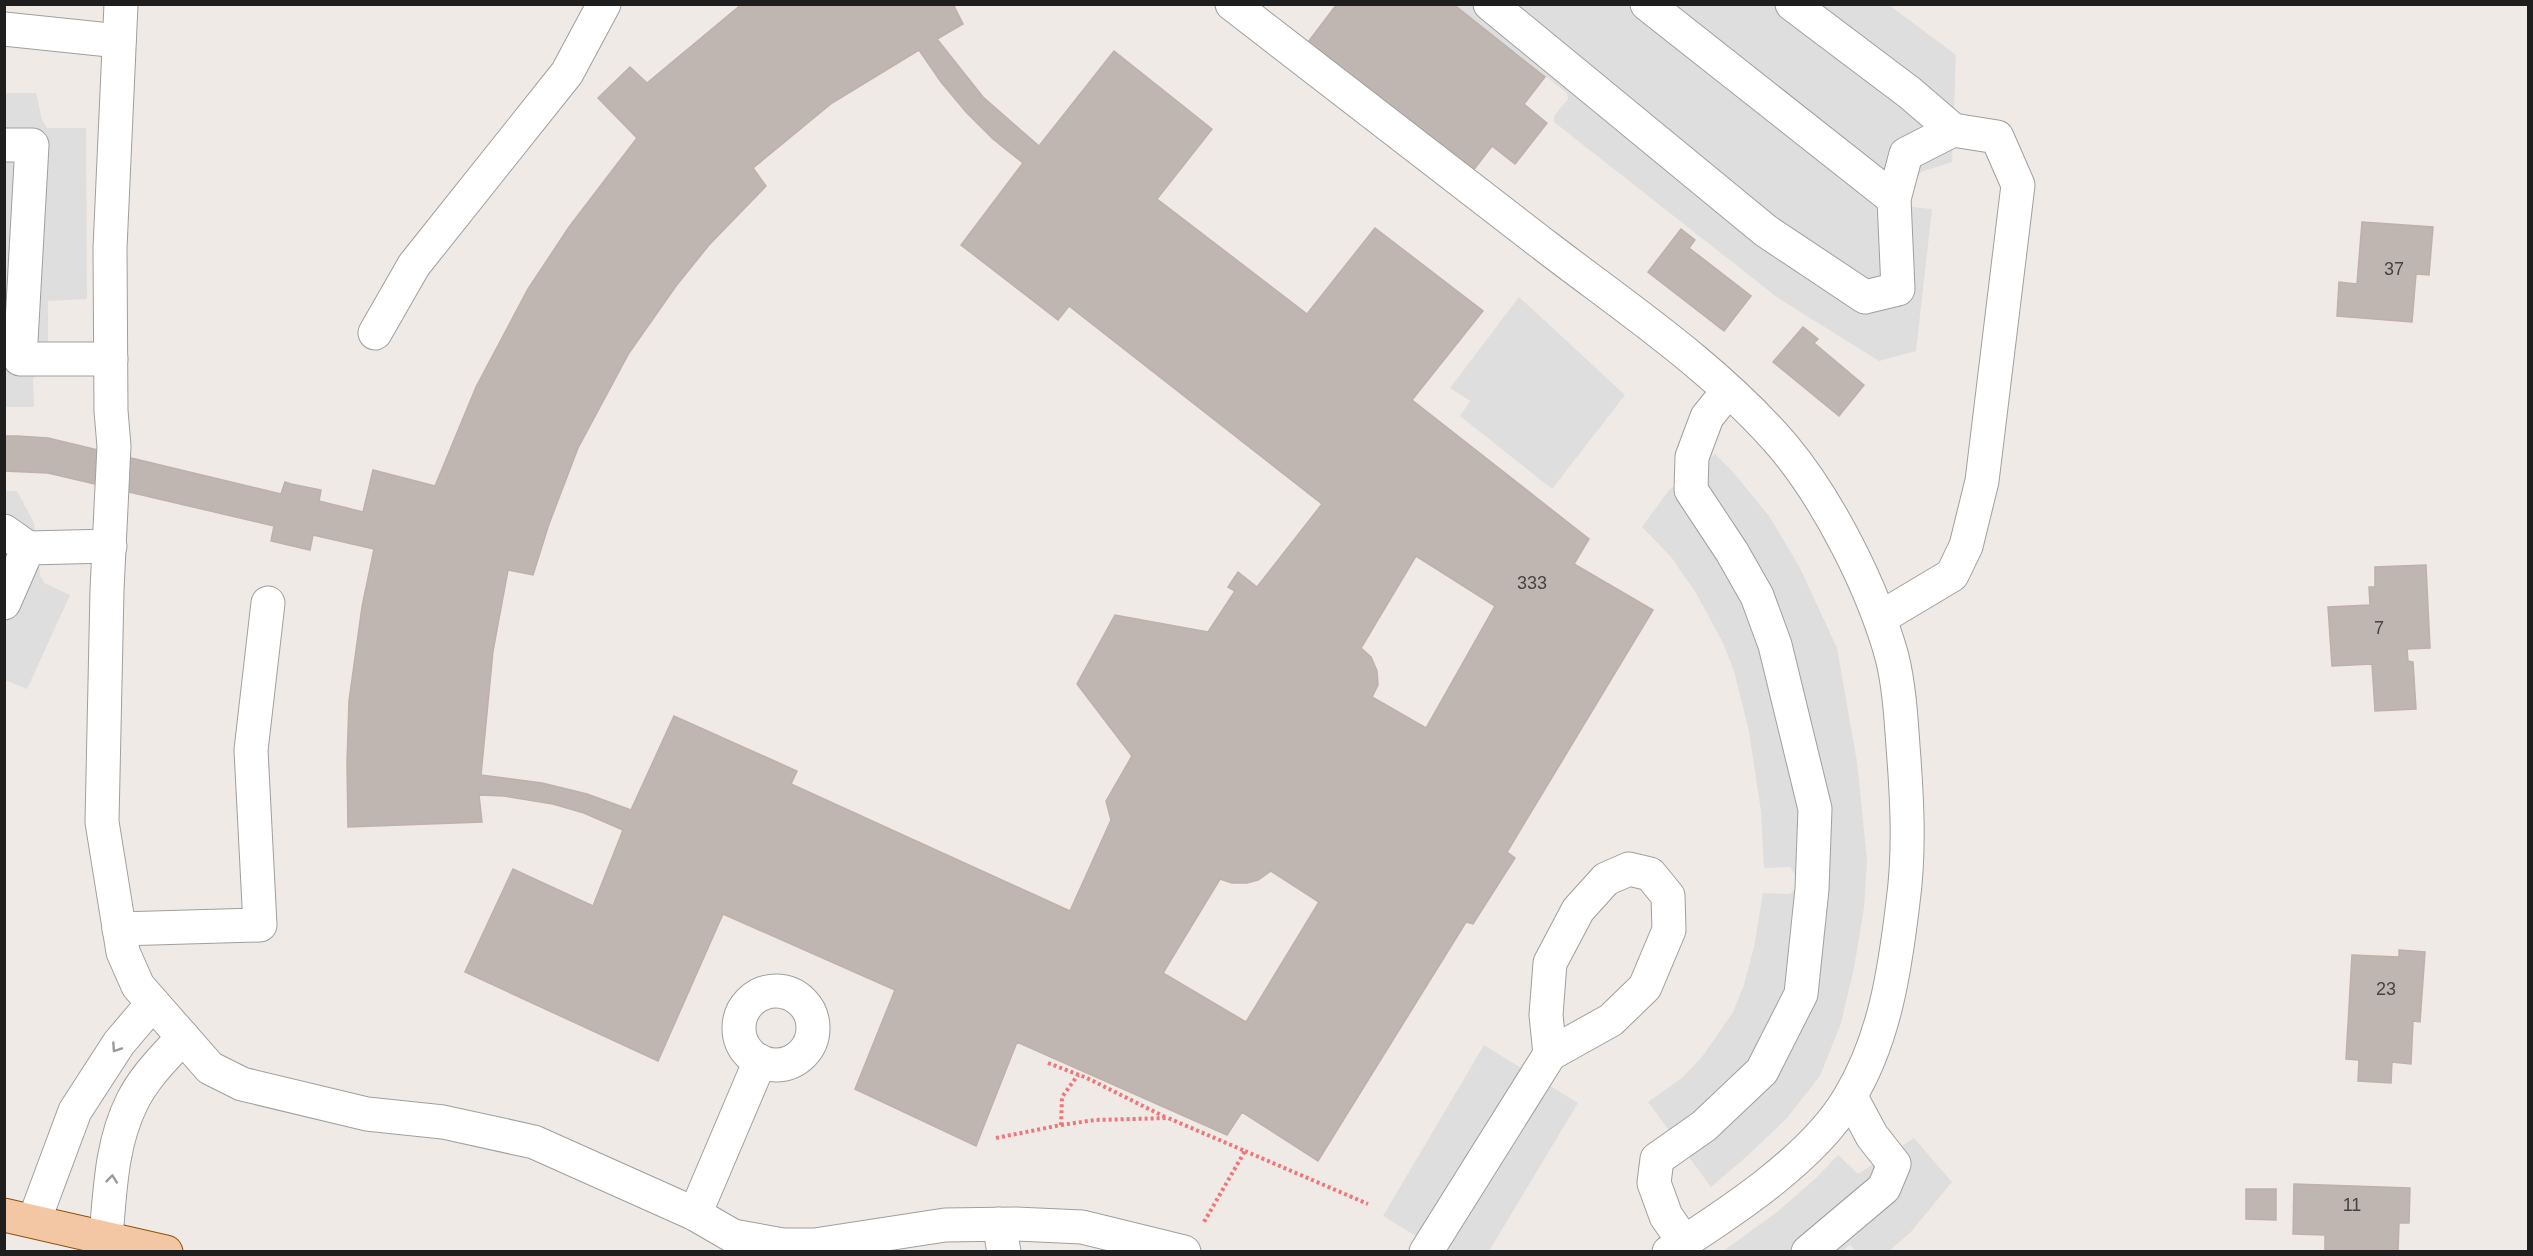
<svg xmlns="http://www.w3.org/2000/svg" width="2533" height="1256" viewBox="0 0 2533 1256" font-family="Helvetica,sans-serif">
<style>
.parking{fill:#dedede}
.building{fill:#bfb6b2;stroke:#bfb0a9;stroke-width:1.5;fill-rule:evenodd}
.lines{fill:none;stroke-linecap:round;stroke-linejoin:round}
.minor-casing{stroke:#9f9f9f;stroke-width:35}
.major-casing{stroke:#8d510c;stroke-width:35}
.path{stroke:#ef767a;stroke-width:4;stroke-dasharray:3 3;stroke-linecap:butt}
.minor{stroke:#fff;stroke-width:33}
.major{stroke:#f4c7a4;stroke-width:33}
.oneway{stroke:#9a9a9a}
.labels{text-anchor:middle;stroke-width:6;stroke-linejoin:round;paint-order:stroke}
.number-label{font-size:18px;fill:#464443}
</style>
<rect width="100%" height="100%" fill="#efeae5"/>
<g class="parking">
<polygon points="1455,5 1889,5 1956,55 1952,162 1921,172 1909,189 1911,207 1932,209 1916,351 1879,361 1778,298 1554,122 1554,116 1568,99 1567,93"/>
<polygon points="5,93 36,93 42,120 47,128 86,128 87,299 48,301 48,371 38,373 33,379 34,407 5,407"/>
<polygon points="1519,297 1625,395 1552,489 1460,416 1470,401 1450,388"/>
<polygon points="1715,454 1732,471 1769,516 1799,566 1837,648 1857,762 1867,860 1864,908 1854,968 1841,1023 1820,1076 1787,1118 1746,1157 1711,1187 1648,1102 1683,1077 1702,1057 1733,1012 1744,985 1754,947 1763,893 1790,894 1796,888 1796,876 1790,867 1764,868 1761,811 1749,731 1734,671 1723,643 1696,593 1671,557 1642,527 1669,490"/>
<polygon points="4,491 17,491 34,523 40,575 44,583 70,595 27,689 5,680"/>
<polygon points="1484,1045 1578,1103 1489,1251 1441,1251 1383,1216"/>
<polygon points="1914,1138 1952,1182 1910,1233 1889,1251 1856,1251 1850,1245 1841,1252 1722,1252 1777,1212 1817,1177 1838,1155 1858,1174"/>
</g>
<g class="building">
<path d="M742 4H953L963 24 937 39 983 97 1039 146 1114 51 1212 129 1157 199 1307 314 1375 228 1483 311 1412 400 1589 539 1574 564 1653 610 1507 852 1515 858 1473 924 1466 922 1318 1161 1242 1112 1227 1135 1017 1042 976 1146 855 1089 895 990 723 914 658 1061 465 972 513 869 593 906 623 830 584 813 553 804 504 796 479 795 482 822 348 827 347 764 349 701 362 607 374 549 313 535 310 550 271 541 274 526 48 473 4 471V436H17L48 438 281 494 285 482 291 484 321 490 319 501 363 512 373 470 435 486 476 387 528 289 569 227 637 138 598 98 630 67 647 83ZM919 50 941 82 966 112 993 139 1023 163 961 245 1058 320 1069 306 1322 504 1257 587 1238 572 1228 587 1235 591 1208 632 1115 615 1077 684 1132 756 1106 801 1111 820 1070 911 791 784 797 771 674 716 631 810 587 794 542 783 481 775 493 651 508 570 533 575 549 524 578 448 629 353 676 286 709 245 766 186 753 168 832 103ZM1416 556 1495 606 1426 728 1372 697 1378 685 1377 671 1371 657 1361 648ZM1271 871 1319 902 1246 1022 1163 973 1220 879 1232 883H1247L1258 880Z"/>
<polygon points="1337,4 1453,4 1545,77 1524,104 1547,123 1515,164 1492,146 1472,172 1308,42"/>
<polygon points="2362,222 2433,227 2429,275 2416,274 2412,322 2337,316 2339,282 2357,284"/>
<polygon points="1681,229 1695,240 1689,248 1751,296 1724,331 1648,272"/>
<polygon points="1803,327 1818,339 1814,343 1864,385 1839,416 1773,362"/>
<polygon points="2426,565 2430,648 2407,649 2408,661 2413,662 2416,709 2375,711 2372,664 2332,666 2328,607 2370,605 2369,587 2375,587 2375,567"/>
<polygon points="2399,950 2425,952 2420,1022 2413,1021 2411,1064 2392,1062 2391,1083 2358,1081 2359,1060 2346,1059 2352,955 2399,957"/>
<polygon points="2294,1184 2410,1188 2409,1223 2399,1223 2398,1252 2325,1252 2325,1235 2293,1234"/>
<polygon points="2246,1189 2276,1189 2276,1220 2246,1219"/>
</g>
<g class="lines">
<g class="minor-casing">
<g id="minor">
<polyline points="121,4 110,248 111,411 114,446 107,590 102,822 123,952 138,986 210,1068 242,1084 367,1114 443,1122 534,1142 695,1214 733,1236 783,1245 815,1245 945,1225 1016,1224 1082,1227 1184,1252"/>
<path d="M1232 4C1336 85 1440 165 1544 245 1626 308 1715 367 1783 446 1829 501 1873 588 1892 657 1899 685 1901 717 1903 746 1907 798 1910 850 1903 902 1895 969 1885 1039 1849 1098 1813 1159 1728 1214 1669 1252"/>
<polyline points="1490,4 1766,231 1865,297 1898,289 1894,199 1906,154 1953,130 1997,137 2018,185 1982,481 1966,546 1952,575 1880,618"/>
<polyline points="1647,4 1894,199"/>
<polyline points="1792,4 1910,93 1953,130"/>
<polyline points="4,29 119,41"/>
<polyline points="4,145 32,145 20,359 111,359"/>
<polyline points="375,333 414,265 567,73 604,4"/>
<polyline points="4,531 28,548"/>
<polyline points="4,603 28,548 110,546"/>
<polyline points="119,929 260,925 251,750 268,603"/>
<circle cx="776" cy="1028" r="37"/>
<polyline points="695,1214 760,1061"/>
<polyline points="34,1221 75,1111 119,1043 153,1003"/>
<polyline points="999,1224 1004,1252"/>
<path d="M106 1237C110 1192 111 1144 132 1102 144 1077 165 1057 183 1037"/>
<polyline points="1684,1242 1666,1216 1654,1183 1657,1159 1704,1126 1762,1071 1801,994 1812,889 1815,809 1775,645 1757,596 1732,552 1691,490 1692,457 1707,417 1728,391"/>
<polyline points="1426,1252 1550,1054 1611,1020 1645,987 1669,930 1668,896 1650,874 1629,869 1606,879 1578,910 1550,963 1546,1015 1550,1054"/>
<polyline points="1808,1252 1884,1188 1894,1164 1872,1136 1851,1097"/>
</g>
</g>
<g class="major-casing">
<polyline id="major" points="4,1215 166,1252"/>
</g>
<g class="path">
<polyline points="1048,1063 1087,1078 1167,1118"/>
<polyline points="1061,1125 1095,1120 1168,1118 1245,1151 1204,1222"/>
<polyline points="996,1138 1061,1125 1062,1097 1078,1075"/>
<polyline points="1245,1151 1368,1204"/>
</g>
<use href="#minor" class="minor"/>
<use href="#major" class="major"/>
</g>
<defs><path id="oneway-chevron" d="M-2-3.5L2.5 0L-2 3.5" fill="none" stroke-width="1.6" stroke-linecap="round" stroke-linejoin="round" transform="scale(1.5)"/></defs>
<g class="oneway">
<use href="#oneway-chevron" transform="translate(116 1048) rotate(124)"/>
<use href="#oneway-chevron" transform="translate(112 1179) rotate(-84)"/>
</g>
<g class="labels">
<g class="number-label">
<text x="2394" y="275">37</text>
<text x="1532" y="589">333</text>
<text x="2379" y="634">7</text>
<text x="2386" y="995">23</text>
<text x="2352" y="1211">11</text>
</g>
</g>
<rect width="2533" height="1256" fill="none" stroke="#1e1e1e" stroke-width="12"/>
</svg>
